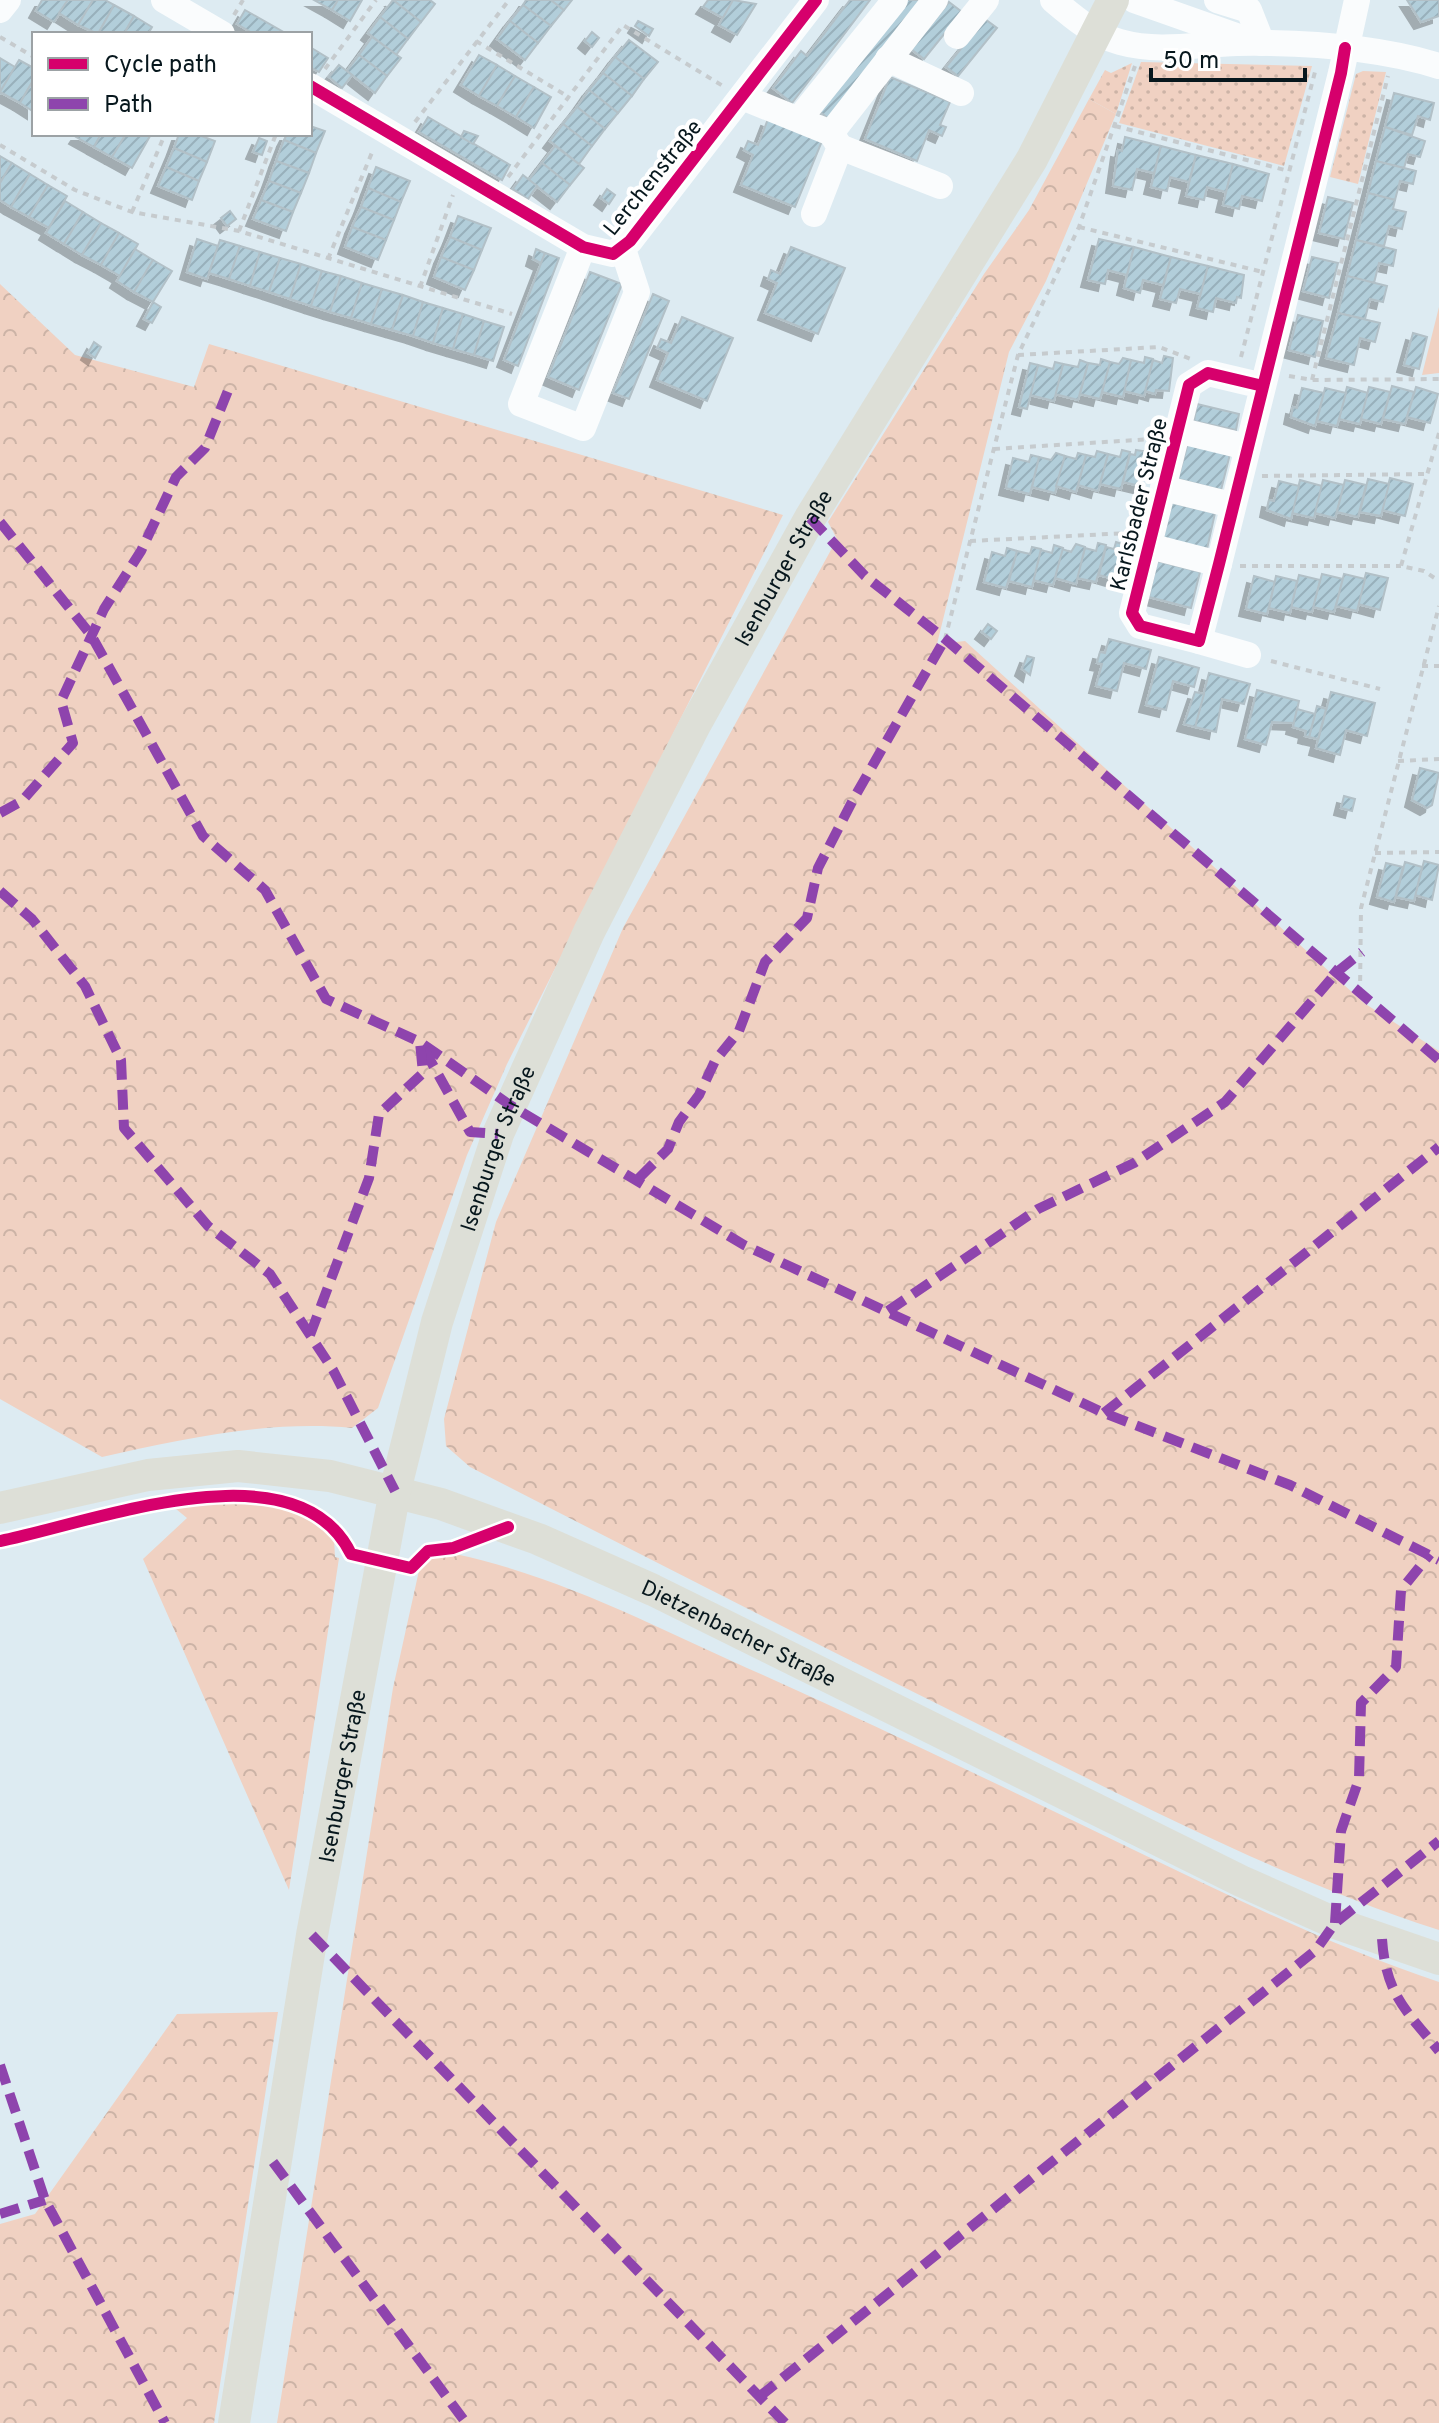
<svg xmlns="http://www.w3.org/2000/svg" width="1439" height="2423" viewBox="0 0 1439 2423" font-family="Overpass,sans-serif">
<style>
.grass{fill:url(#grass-dots)}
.forest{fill:url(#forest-crowns)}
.park{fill:#f0d1c2}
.building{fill:url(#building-hatch);stroke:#b2c0c7;stroke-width:2;filter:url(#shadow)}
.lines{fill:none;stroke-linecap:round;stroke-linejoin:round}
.path{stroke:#c6cbce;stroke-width:4;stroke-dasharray:6 6;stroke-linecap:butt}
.minor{stroke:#fafcfd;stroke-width:26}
.major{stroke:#dddfd7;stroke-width:32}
.quiet{stroke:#8e44ad;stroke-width:10;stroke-dasharray:20 10;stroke-linecap:butt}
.cycleway-casing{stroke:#fff;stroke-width:17}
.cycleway{stroke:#d6006c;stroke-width:12}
.labels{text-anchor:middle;stroke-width:8;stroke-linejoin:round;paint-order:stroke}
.street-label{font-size:22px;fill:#07171d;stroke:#fff}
</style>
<defs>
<pattern id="grass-dots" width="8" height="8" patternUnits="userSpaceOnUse" patternTransform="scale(2)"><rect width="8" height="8" fill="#f0d1c2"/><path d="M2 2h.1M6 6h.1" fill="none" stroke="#ccb3a6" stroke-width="1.8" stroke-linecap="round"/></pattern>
<pattern id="forest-crowns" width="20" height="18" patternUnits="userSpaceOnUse" patternTransform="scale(2)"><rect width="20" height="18" fill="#f0d1c2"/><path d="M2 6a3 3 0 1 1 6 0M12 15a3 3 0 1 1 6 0" fill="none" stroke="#ccb3a6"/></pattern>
<pattern id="building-hatch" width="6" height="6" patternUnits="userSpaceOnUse" patternTransform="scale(2)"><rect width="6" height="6" fill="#b2ceda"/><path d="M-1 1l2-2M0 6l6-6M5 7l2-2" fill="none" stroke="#98b0bb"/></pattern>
<filter id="shadow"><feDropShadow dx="-7" dy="7" stdDeviation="0" flood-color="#0004"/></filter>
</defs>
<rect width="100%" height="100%" fill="#ddebf2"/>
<g class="grass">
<polygon points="1141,62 1312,66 1284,166 1119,123"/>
<polygon points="1132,63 1116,114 1089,99 1105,70 1111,73"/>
<polygon points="1363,71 1386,72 1358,184 1330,177 1356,74"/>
</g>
<g class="forest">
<path d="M1089 99 1116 114 1046 281 1009 352 937 644 965 641 1364 1003 1439 1051V1930C1291 1882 1153 1811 1014 1742 832 1652 651 1560 470 1467L446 1446 444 1419 496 1222 623 928 837 539 828 522 984 274 1029 210Z"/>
<path d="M0 284 75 355 194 387 209 344 783 515 507 1064 467 1155 378 1408 352 1428C269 1420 184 1439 102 1457L0 1399Z"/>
<path d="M195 1500C243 1502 300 1502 334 1538L335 1557 339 1558 289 1890 143 1559 187 1518 176 1509Z"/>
<path d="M455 1554C564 1577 661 1630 763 1675 888 1731 1011 1791 1134 1850 1234 1898 1334 1947 1439 1982V2423H277L393 1688 422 1557Z"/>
<polygon points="278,2012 214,2423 0,2423 0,2224 35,2214 177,2014"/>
</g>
<polygon class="park" points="1439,307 1439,373 1422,375"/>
<g class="building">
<polygon points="42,0 68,0 54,22 36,11"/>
<polygon points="68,0 93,0 78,25 59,13"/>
<polygon points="93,0 105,0 114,5 98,34 78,25"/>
<polygon points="314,0 338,0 332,10"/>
<polygon points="338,0 362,0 350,21 332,10"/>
<polygon points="393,0 430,0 435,4 421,22"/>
<polygon points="393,0 421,22 408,39 380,17"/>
<polygon points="526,0 551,0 564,10 551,26 523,5"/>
<polygon points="551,0 572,0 564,10"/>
<polygon points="708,0 733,0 723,18 703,7"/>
<polygon points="733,0 756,4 737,35 719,25"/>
<polygon points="850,0 870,0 792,103 773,88 801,51 807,56"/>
<polygon points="899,0 921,0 829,119 815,108"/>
<polygon points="1407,0 1439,0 1439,16 1421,22"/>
<polygon points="949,2 962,12 924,59 911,49"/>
<polygon points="114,5 134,16 124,34 98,34"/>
<polygon points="523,5 551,26 538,43 510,21"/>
<polygon points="245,10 287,34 254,34 237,24"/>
<polygon points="134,16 152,27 148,34 124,34"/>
<polygon points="380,17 408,39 396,55 368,33"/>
<polygon points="985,19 997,28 958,76 946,67"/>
<polygon points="510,21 538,43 525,60 497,39"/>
<polygon points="638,21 653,29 649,36 635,26"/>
<polygon points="592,32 599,38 592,47 585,41"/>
<polygon points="372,37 401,58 387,76 359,55"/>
<polygon points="629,40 658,62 644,79 615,57"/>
<polygon points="310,47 328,58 319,72 310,67"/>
<polygon points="359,55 387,76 375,93 347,71"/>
<polygon points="479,55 497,65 479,96 461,85"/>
<polygon points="615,57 644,79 632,96 603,73"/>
<polygon points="0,58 15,67 0,93"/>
<polygon points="19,60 34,68 34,79 20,103 0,92"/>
<polygon points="339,65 352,75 342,88 329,77"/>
<polygon points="497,65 515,76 497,106 479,96"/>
<polygon points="603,73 632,96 618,113 589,90"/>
<polygon points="515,76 534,87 516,117 497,106"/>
<polygon points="890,77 950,102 940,125 946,127 942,136 929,130 917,161 865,139"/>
<polygon points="34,79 34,112 20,103"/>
<polygon points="534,87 551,97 534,128 516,117"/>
<polygon points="589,90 618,113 605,129 577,107"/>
<polygon points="1394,93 1434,103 1430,120 1418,116 1412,135 1385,127"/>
<polygon points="577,107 605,129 592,146 563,124"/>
<polygon points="428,117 510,165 502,180 419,132"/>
<polygon points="768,119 822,141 795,207 741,185 753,155 744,150 748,141 758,145"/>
<polygon points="563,124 592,146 579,164 550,141"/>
<polygon points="310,126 325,131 316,153 284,140 287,134 310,134"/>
<polygon points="1385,127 1425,141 1420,157 1408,154 1404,168 1376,161"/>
<polygon points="464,131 478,136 473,144 461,137"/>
<polygon points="78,134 101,134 94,147 76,137"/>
<polygon points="101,134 126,134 112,157 94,147"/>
<polygon points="126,134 150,136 132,168 112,157"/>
<polygon points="179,134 196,134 215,141 207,162 174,148"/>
<polygon points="1125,137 1161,146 1154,173 1137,169 1132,190 1113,186 1118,150 1122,151"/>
<polygon points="259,138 267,141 262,155 253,152"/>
<polygon points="284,140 316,153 309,173 276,161"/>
<polygon points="555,146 584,168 570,185 542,163"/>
<polygon points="1161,146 1196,155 1189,182 1170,177 1167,191 1151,187"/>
<polygon points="174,148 207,162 199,181 166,167"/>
<polygon points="1196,155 1233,164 1226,192 1207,187 1204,200 1186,196"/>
<polygon points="0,156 12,163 0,183"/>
<polygon points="276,161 309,173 301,193 269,181"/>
<polygon points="1376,161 1416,171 1413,184 1400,181 1395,200 1368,193"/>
<polygon points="12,163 30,174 11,207 0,200 0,183"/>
<polygon points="542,163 570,185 557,202 529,180"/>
<polygon points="1233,164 1269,174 1262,201 1242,196 1239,209 1223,205"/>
<polygon points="166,167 199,181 192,200 158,186"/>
<polygon points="376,167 410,181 401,202 368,188"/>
<polygon points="30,174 48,185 29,217 11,207"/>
<polygon points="523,175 537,186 528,199 513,189"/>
<polygon points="269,181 301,193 293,212 261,200"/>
<polygon points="48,185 67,196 49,228 29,217"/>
<polygon points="368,188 401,202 394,220 361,207"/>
<polygon points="607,189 615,195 609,204 601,198"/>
<polygon points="1368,193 1395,200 1393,209 1406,212 1402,229 1389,226 1384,246 1356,240"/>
<polygon points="1328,197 1353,203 1344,239 1319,233"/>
<polygon points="261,200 293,212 286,231 253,219"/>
<polygon points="65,201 83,212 64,244 46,233"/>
<polygon points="361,207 394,220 386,240 352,227"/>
<polygon points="230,211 236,219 227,226 221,218"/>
<polygon points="83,212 101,223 82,255 64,244"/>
<polygon points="458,216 491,228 482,250 450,237"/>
<polygon points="101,223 119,233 101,265 82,255"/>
<polygon points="352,227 386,240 378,260 345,247"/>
<polygon points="119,233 138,244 120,276 101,265"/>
<polygon points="450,237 482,250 474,270 441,257"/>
<polygon points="197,239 218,246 207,279 187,272"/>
<polygon points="1099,239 1134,247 1127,275 1108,270 1105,284 1088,280"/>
<polygon points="220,240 240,246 229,279 209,273"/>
<polygon points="1356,240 1396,250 1393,266 1379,263 1374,283 1347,276"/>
<polygon points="240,246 260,252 250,286 229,279"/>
<polygon points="791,247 845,268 818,334 765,313 777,283 768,279 771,270 780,274"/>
<polygon points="1134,247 1171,257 1163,285 1143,280 1140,293 1124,288"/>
<polygon points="135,249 153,260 134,292 117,281"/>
<polygon points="536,249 545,253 541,263 533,259"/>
<polygon points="260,252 280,258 269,292 250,286"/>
<polygon points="545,253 559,258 518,366 504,360"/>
<polygon points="441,257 474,270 465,290 434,277"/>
<polygon points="1171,257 1208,266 1201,294 1180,289 1176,303 1160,299"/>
<polygon points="1312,257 1338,263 1329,298 1303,291"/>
<polygon points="280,258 301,264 290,299 269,292"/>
<polygon points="153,260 172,271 153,302 134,292"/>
<polygon points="301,264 322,271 311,306 290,299"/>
<polygon points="1208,266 1244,275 1241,298 1237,297 1236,303 1216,298 1213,312 1197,308"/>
<polygon points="322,271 341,276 330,312 311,306"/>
<polygon points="590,272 622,284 579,390 548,377"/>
<polygon points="341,276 362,283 351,318 330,312"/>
<polygon points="1347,276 1387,286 1383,302 1370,299 1365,319 1338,313"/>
<polygon points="362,283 382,289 371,324 351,318"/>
<polygon points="382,289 403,295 392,330 371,324"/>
<polygon points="653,294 669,301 629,399 613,393"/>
<polygon points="403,295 423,302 413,336 392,330"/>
<polygon points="153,302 161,307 152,323 144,319"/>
<polygon points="423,302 443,308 433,343 413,336"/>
<polygon points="443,308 463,314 453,349 433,343"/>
<polygon points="1338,313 1380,323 1375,342 1360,338 1354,365 1326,358"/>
<polygon points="463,314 484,321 474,355 453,349"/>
<polygon points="1298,315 1323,321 1315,357 1289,350"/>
<polygon points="682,317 733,338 707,401 657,380 668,353 657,348 661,339 671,343"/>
<polygon points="484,321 504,327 493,361 474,355"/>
<polygon points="1413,333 1427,337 1419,369 1404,365"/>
<polygon points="94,342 101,347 95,358 88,353"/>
<polygon points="1164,356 1173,358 1169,391 1156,390 1155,394 1145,391 1153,360 1162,363"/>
<polygon points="1145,357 1153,359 1144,396 1124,391 1131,360 1144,363"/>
<polygon points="1123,358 1131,360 1123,397 1102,392 1110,362 1119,364"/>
<polygon points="1101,359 1110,362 1100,399 1080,394 1088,363 1100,365"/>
<polygon points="1080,360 1088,363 1078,400 1055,394 1063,364 1078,367"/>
<polygon points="1055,362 1063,364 1054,401 1030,395 1038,365 1053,369"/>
<polygon points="1030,363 1038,365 1027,409 1019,407"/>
<polygon points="1392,386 1414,392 1405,424 1383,419"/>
<polygon points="1347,387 1368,393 1360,424 1339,419"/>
<polygon points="1369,387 1390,392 1381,424 1361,419"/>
<polygon points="1416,387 1438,394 1430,423 1407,417"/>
<polygon points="1302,388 1324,393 1315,426 1291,417 1293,407 1297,408"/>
<polygon points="1325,388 1346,393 1337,426 1317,421"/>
<polygon points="1197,404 1239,414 1236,430 1194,421"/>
<polygon points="1188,443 1230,454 1221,490 1178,479"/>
<polygon points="1122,450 1130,452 1121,489 1100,484 1108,454 1120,457"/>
<polygon points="1136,450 1149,452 1140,486 1123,482 1130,454 1135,455"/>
<polygon points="1097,451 1108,454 1098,491 1078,485 1086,455 1095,457"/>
<polygon points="1056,453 1065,456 1055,493 1032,487 1039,457 1051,460"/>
<polygon points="1078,453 1086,455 1076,492 1056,486 1065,456 1076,459"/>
<polygon points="1031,455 1039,457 1030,494 1006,488 1013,458 1029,462"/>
<polygon points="1390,478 1413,484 1405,516 1382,510"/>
<polygon points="1368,479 1389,484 1381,516 1360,512"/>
<polygon points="1300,480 1322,486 1314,518 1292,513"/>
<polygon points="1323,480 1344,485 1335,518 1315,513"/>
<polygon points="1345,480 1366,485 1358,517 1337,512"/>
<polygon points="1279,481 1299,486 1291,519 1267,510 1269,500 1274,501"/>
<polygon points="1172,503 1215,513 1207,549 1163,538"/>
<polygon points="1116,542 1125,545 1121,574 1118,574 1116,580 1099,575 1106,547 1114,549"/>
<polygon points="1098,543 1106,545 1096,582 1077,578 1085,548 1096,551"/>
<polygon points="1076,544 1085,547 1076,584 1055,578 1062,549 1071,552"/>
<polygon points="1054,545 1063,548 1053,585 1033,580 1041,550 1052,553"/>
<polygon points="1032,547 1041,549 1032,587 1009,581 1017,551 1030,554"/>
<polygon points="1007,548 1017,551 1006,588 984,582 992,552 1005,556"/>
<polygon points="1157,561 1200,572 1191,608 1149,597"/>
<polygon points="1366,573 1388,578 1380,610 1358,604"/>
<polygon points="1322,574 1343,579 1334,612 1313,607"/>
<polygon points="1344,574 1365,579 1357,611 1336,606"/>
<polygon points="1299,575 1320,580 1312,612 1291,607"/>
<polygon points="1254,576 1275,582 1267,614 1246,609"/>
<polygon points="1276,576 1297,581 1290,613 1269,608"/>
<polygon points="988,624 997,631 991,639 982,632"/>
<polygon points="1109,639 1151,650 1146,669 1124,663 1117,691 1096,686 1102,664 1097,663 1100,652 1105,653"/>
<polygon points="1027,656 1034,658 1030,675 1022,669"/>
<polygon points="1159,657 1199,668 1194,687 1173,681 1166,710 1146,705"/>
<polygon points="1209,673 1250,684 1244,704 1222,699 1216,732 1195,727"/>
<polygon points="1257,690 1299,701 1294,723 1272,722 1266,745 1245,739"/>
<polygon points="1195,692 1204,694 1195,727 1184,724"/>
<polygon points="1331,692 1375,703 1367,736 1346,730 1340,755 1316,748"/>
<polygon points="1317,706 1326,709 1318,739 1309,737"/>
<polygon points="1297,709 1315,714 1309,737 1305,736 1306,731 1293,727"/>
<polygon points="1420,768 1439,773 1432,805 1427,808 1412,800"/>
<polygon points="1344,796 1355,799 1352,811 1341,808"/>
<polygon points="1424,861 1439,865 1432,900 1415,895"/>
<polygon points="1405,862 1422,867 1414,901 1396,897"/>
<polygon points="1386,863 1403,867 1394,902 1377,897"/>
</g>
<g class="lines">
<g class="path">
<polyline points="234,15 243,0"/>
<polyline points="0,37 34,57"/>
<polyline points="476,41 567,96"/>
<polyline points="325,69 376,0"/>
<polyline points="415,122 509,0"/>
<polyline points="1115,126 1289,171"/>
<polyline points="0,145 75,190 132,212 239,231 512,314"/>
<polyline points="508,177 623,25 723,86"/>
<polyline points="132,212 165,134"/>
<polyline points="1079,227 1263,272"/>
<polyline points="239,231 276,134"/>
<polyline points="328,259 373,150"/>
<polyline points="420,287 453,195"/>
<polyline points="1018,355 1159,347 1191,359"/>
<polyline points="1241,357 1316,68"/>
<polyline points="1289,376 1312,380 1439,379"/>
<polyline points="1312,380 1388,76"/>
<polyline points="1439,433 1401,566 1424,571 1439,581"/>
<polyline points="994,449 1153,439"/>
<polyline points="1262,476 1427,474"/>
<polyline points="970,541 1129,533"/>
<polyline points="1240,566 1401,566"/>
<polyline points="945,639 1018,355 1079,227 1135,66"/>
<polyline points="1271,661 1380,689"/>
<polyline points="1422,666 1439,666"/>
<polyline points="1398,761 1439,759"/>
<polyline points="1375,853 1439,852"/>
<polyline points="1360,993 1361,908 1439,606"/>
</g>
<g class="minor">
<polyline points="164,0 222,34"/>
<path d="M1053 0C1073 17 1094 35 1120 42 1159 53 1198 44 1237 43 1304 42 1375 46 1439 66"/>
<polyline points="1134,0 1239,37"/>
<polyline points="1217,0 1249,10 1262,43"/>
<polyline points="0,10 8,0"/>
<polyline points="957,36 986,0"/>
<polyline points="888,59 961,93"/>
<polyline points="310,86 583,247 613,254 630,241 816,0"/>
<polyline points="742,97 831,133 840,147 814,214"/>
<polyline points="799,119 895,0"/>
<polyline points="831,133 935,0"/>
<polyline points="840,147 940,186"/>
<polyline points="583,247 521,404 583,428 637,292 623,249"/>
<polyline points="1263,386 1208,373 1189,385 1132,613 1140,626 1199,641 1219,564 1341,73 1357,0"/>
<polyline points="1177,430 1247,447"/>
<polyline points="1163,488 1232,505"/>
<polyline points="1149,546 1219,564"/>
<polyline points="1199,641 1248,655"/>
</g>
<g class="major">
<path id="s1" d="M0 1508 148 1475 238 1466 330 1476 441 1504 538 1539 653 1590 1241 1881 1335 1923 1439 1959"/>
<path id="s2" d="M234 2423 312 1935 395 1491 437 1322 498 1134 589 932 695 725 810 518 1032 159 1113 0"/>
</g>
<g class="quiet">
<polyline points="810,518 865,576 945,639 1439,1060"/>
<polyline points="0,522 91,635 203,836 265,890 326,999 420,1042 510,1105 744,1245 1104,1413 1290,1485 1439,1560"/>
<polyline points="0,813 22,801 73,743 61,701 104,609 141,551 176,477 205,448 229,388"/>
<polyline points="0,891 32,919 85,986 121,1060 124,1128 208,1226 270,1274 333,1370 395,1491"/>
<polyline points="424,1049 470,1132 498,1134"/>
<polyline points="639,1178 668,1149 679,1122 699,1095 715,1061 739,1031 765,962 807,918 818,868 854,798 945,639"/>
<polyline points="888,1311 1038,1209 1134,1163 1225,1102 1337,972 1362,952"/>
<polyline points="310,1335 369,1178 379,1114 423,1073 420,1042"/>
<polyline points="1104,1413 1439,1147"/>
<polyline points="1335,1923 1341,1831 1359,1779 1361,1703 1396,1667 1401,1590 1430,1554"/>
<polyline points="312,1935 785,2423"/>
<path d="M1382 1939C1386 1995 1406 2010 1439 2051"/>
<polyline points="0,2065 45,2200 165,2423"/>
<polyline points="273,2162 466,2423"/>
<polyline points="0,2214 45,2200"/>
<polyline points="759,2397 1316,1950 1335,1923 1439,1841"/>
</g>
<g class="cycleway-casing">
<g id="cycleway">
<polyline points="310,86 583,247 613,254 630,241 816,0"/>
<polyline points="1263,386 1208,373 1189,385 1132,613 1140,626 1199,641 1219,564 1341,73 1345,48"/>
<path d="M0 1541C91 1523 297 1442 351 1554L411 1568 428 1551 453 1548 508 1527"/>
</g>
</g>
<use href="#cycleway" class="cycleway"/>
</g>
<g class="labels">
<g class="street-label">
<text transform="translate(652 177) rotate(-51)" y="8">Lerchenstraße</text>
<text transform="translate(1138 504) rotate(-76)" y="8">Karlsbader Straße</text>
<text dy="8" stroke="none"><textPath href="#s2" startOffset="1952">Isenburger Straße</textPath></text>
<text dy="8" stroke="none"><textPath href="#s2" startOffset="1304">Isenburger Straße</textPath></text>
<text dy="8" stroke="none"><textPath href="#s1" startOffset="774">Dietzenbacher Straße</textPath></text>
<text dy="8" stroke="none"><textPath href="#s2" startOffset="656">Isenburger Straße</textPath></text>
</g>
</g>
<rect x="32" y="32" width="280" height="104" fill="#ffffff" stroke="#9ca2a5" stroke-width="2"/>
<rect x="48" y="58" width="40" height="12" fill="#d6006c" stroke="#9ca2a5" stroke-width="2"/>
<text x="104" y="72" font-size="24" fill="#07171d">Cycle path</text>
<rect x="48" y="98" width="40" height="12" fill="#8e44ad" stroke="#9ca2a5" stroke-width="2"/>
<text x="104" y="112" font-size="24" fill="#07171d">Path</text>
<path d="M1151 68v12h154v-12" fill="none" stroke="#07171d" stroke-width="4"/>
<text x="1163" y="68" font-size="24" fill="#07171d" stroke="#ffffff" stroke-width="6" paint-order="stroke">50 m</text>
</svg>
